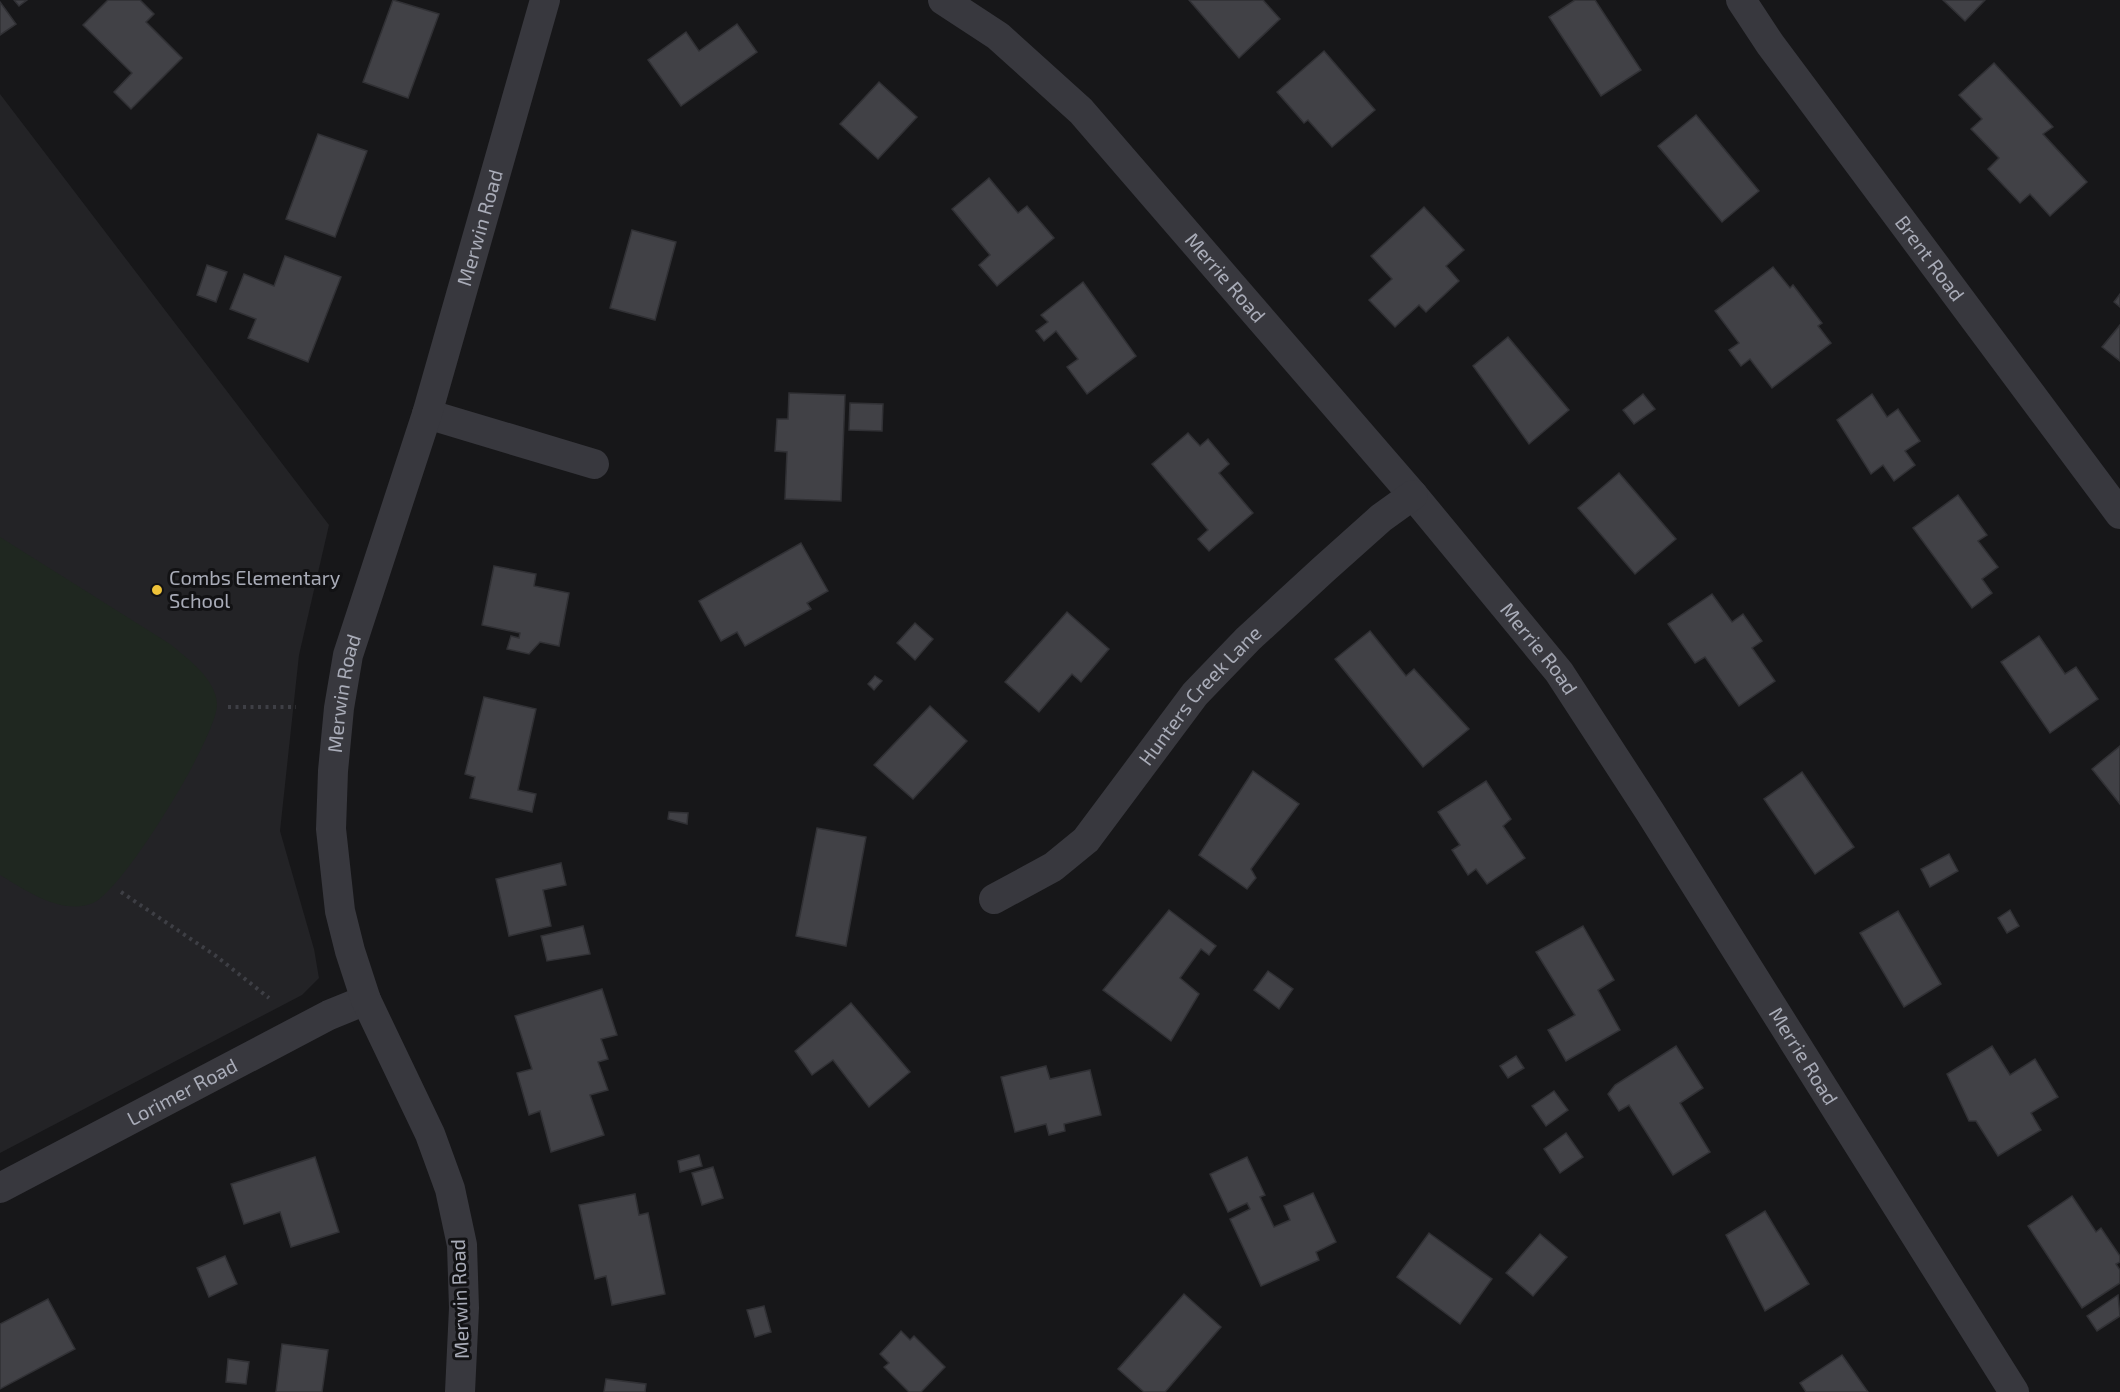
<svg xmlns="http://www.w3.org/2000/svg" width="2120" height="1392" viewBox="0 0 2120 1392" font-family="'Exo 2',sans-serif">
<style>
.built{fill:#232326}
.green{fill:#1f2720}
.building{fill:#414146;stroke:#313135;stroke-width:1.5}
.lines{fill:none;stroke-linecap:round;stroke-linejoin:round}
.path{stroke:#3e3f45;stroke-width:4;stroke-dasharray:3 4.5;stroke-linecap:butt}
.minor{stroke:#38383e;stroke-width:30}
.poi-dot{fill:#eec239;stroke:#121214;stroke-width:2}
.labels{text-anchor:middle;stroke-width:6;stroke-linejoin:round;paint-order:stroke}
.street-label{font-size:20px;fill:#a9acb8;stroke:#121214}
.poi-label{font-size:20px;fill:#a9acb8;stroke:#121214;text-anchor:start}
</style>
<rect width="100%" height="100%" fill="#171719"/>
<polygon class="built" points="0,94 329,525 299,655 280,831 314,949 319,978 302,995 0,1153"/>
<path class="green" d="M0 537 170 644C188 659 216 679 217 704 218 736 122 892 93 903 62 916 25 890 0 875Z"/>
<g class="building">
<polygon points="14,0 27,0 19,6"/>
<polygon points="108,0 140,0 154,14 146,22 182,58 131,109 114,92 132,73 83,25"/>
<polygon points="393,0 439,14 408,98 363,82"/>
<polygon points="1189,0 1263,0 1280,19 1239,58"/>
<polygon points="1575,0 1595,0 1641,70 1601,96 1549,17"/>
<polygon points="1943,0 1985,0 1965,21"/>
<polygon points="0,2 16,24 0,35"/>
<polygon points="737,24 757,52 681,106 648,60 686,32 699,51"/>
<polygon points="1324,51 1375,110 1332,147 1308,120 1304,123 1277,92"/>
<polygon points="1994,63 2053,127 2043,134 2087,182 2050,216 2030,194 2020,203 1988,169 1999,158 1971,129 1982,119 1959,95"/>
<polygon points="879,82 917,117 878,159 840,124"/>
<polygon points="1696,115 1759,191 1722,222 1658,146"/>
<polygon points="318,134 367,151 335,237 286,219"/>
<polygon points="989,178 1018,213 1027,206 1054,238 997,286 979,265 990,255 952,209"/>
<polygon points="1424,207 1464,250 1446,266 1459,281 1426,312 1419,305 1395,327 1369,300 1392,279 1371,256"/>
<polygon points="632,230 676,242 655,320 610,308"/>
<polygon points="285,256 341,277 308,362 248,338 256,319 230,309 244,274 274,286"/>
<polygon points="207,265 227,272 216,302 197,295"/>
<polygon points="1773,267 1790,288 1793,285 1822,323 1818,326 1831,343 1772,388 1750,359 1741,366 1729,350 1739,343 1715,311"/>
<polygon points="1083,282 1136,356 1087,394 1067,367 1078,359 1056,331 1044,341 1036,331 1048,322 1041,315"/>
<polygon points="2120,294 2120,307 2114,302"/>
<polygon points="2120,325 2120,361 2102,347"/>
<polygon points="1508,337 1569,410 1529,444 1473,366"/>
<polygon points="789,393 845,395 841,501 785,499 787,452 775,451 777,419 788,419"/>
<polygon points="1643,394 1655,409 1634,424 1623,410"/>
<polygon points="1872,394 1887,417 1898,409 1920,441 1905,451 1915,465 1894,481 1883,465 1871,474 1837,420"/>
<polygon points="850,403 883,404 882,431 849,430"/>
<polygon points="1188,433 1200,446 1208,439 1229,464 1219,473 1253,513 1209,551 1198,539 1208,530 1152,464"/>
<polygon points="1619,473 1676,539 1635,574 1578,508"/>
<polygon points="1958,495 1987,535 1978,541 1998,567 1982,579 1992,593 1972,608 1913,528"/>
<polygon points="801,543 828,591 807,603 811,609 745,646 737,632 721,641 699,601"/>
<polygon points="494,566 536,574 534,586 569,593 559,646 540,642 529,654 507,649 511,636 519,638 520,633 482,625"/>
<polygon points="1712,594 1732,622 1743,614 1762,641 1752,648 1775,681 1739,706 1705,657 1695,663 1668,624"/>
<polygon points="1067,612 1109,649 1081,682 1072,674 1039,712 1005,682"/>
<polygon points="915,623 933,639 915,660 897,643"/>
<polygon points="1370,631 1406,676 1414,669 1469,729 1423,767 1335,659"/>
<polygon points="2039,636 2065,674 2076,667 2098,699 2050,733 2001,662"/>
<polygon points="875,676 882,681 874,690 868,684"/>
<polygon points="484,697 536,709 518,790 536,794 532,812 470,798 475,777 465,774"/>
<polygon points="930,706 967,741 913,799 874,765"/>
<polygon points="2120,746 2120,804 2092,769"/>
<polygon points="1253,771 1299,804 1251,869 1256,878 1247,889 1199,855"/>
<polygon points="1802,772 1854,847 1815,874 1764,799"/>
<polygon points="1486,781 1511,819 1503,826 1525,858 1487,884 1476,869 1468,875 1452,850 1460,845 1438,812"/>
<polygon points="669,812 688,813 687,824 668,819"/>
<polygon points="817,828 866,837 846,946 796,936"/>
<polygon points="1949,854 1958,871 1930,887 1921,869"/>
<polygon points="561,863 566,885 543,890 551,926 509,936 496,879"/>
<polygon points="1169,910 1216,946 1209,955 1201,949 1180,978 1199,994 1171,1041 1103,990"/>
<polygon points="2010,910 2019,926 2007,933 1998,918"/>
<polygon points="1898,911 1941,984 1904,1007 1860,933"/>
<polygon points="583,926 590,954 547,961 541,936"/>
<polygon points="1583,926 1614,980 1598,990 1620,1030 1566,1061 1548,1030 1575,1015 1536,952"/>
<polygon points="1268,971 1293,989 1279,1009 1254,990"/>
<polygon points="602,989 617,1035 601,1039 608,1059 598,1062 608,1090 590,1095 604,1135 551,1152 540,1111 529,1115 517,1073 532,1069 515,1016"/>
<polygon points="851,1003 910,1072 869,1107 833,1060 812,1075 795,1051"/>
<polygon points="1676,1046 1703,1088 1680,1103 1710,1152 1673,1175 1629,1105 1619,1111 1608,1094 1615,1085"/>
<polygon points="1992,1046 2010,1075 2035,1059 2058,1097 2031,1113 2041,1130 1998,1156 1976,1121 1969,1121 1947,1074"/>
<polygon points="1516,1056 1524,1068 1508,1078 1500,1066"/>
<polygon points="1046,1066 1050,1079 1090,1070 1101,1115 1064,1124 1065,1131 1049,1135 1046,1124 1015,1132 1001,1077"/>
<polygon points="1554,1091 1568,1110 1546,1126 1532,1106"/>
<polygon points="1566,1133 1583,1157 1560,1173 1544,1149"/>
<polygon points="699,1155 702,1166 680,1172 678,1161"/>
<polygon points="315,1157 339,1232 291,1247 280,1212 244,1224 231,1184"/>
<polygon points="1247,1157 1265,1195 1260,1197 1274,1227 1290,1220 1284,1206 1313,1193 1336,1242 1316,1252 1319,1260 1261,1286 1230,1219 1250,1209 1247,1203 1228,1212 1210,1174"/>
<polygon points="713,1167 723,1198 702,1205 692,1173"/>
<polygon points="635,1194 639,1215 648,1213 665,1294 612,1305 606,1276 595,1279 579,1205"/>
<polygon points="2072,1196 2096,1232 2101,1228 2120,1256 2120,1262 2116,1264 2120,1270 2120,1283 2082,1308 2028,1226"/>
<polygon points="1765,1211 1809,1284 1765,1311 1726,1235"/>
<polygon points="1429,1233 1492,1279 1460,1324 1397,1277"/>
<polygon points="1540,1234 1567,1257 1533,1296 1506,1273"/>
<polygon points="225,1256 237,1284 209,1297 197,1268"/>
<polygon points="1184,1294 1221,1327 1165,1392 1144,1392 1118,1369"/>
<polygon points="2118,1295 2120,1316 2097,1331 2087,1316"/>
<polygon points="48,1299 75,1349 0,1389 0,1324"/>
<polygon points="764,1306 771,1332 755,1337 747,1310"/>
<polygon points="901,1331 910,1340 914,1336 945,1367 921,1392 909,1392 884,1367 889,1363 880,1354"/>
<polygon points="282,1344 328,1350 322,1392 276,1392"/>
<polygon points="1842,1355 1868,1392 1806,1392 1800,1383"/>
<polygon points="228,1359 249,1362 246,1384 226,1382"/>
<polygon points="606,1379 646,1384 645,1392 604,1392"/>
</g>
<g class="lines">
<g class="path">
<polyline points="228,707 296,707"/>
<polyline points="121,892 216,956 269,998"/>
</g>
<g class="minor">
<path id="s1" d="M943 0 998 36 1081 111 1413 495 1559 672 1650 812 2014 1392"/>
<path id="s2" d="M1741 0 1770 44 2120 514"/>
<polyline points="427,414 594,464"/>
<path id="s3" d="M994 899 1053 867 1086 840 1195 694 1248 639 1324 569 1381 518 1413 495"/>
<path id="s4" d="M0 1188 329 1015 366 1000"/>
<path id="s5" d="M460 1392 464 1308 462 1245 450 1189 430 1134 366 1000 350 951 340 911 331 829 333 771 339 708 348 655 427 414 545 0"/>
</g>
</g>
<circle class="poi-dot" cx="157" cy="590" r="6"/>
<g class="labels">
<g class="street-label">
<text dy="7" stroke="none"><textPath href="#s5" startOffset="1209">Merwin Road</textPath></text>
<text dy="7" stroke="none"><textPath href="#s2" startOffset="320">Brent Road</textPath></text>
<text dy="7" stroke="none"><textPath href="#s1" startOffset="398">Merrie Road</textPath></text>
<text dy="7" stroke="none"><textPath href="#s1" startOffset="884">Merrie Road</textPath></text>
<text dy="7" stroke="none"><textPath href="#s5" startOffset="723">Merwin Road</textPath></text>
<text dy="7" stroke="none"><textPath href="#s3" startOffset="294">Hunters Creek Lane</textPath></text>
<text dy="7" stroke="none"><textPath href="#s1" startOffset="1370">Merrie Road</textPath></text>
<text dy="7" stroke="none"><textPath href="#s4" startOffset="206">Lorimer Road</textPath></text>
<text transform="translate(460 1299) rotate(-92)" y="7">Merwin Road</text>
</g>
<g class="poi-label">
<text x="169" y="585">Combs Elementary<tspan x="169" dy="23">School</tspan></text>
</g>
</g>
</svg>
